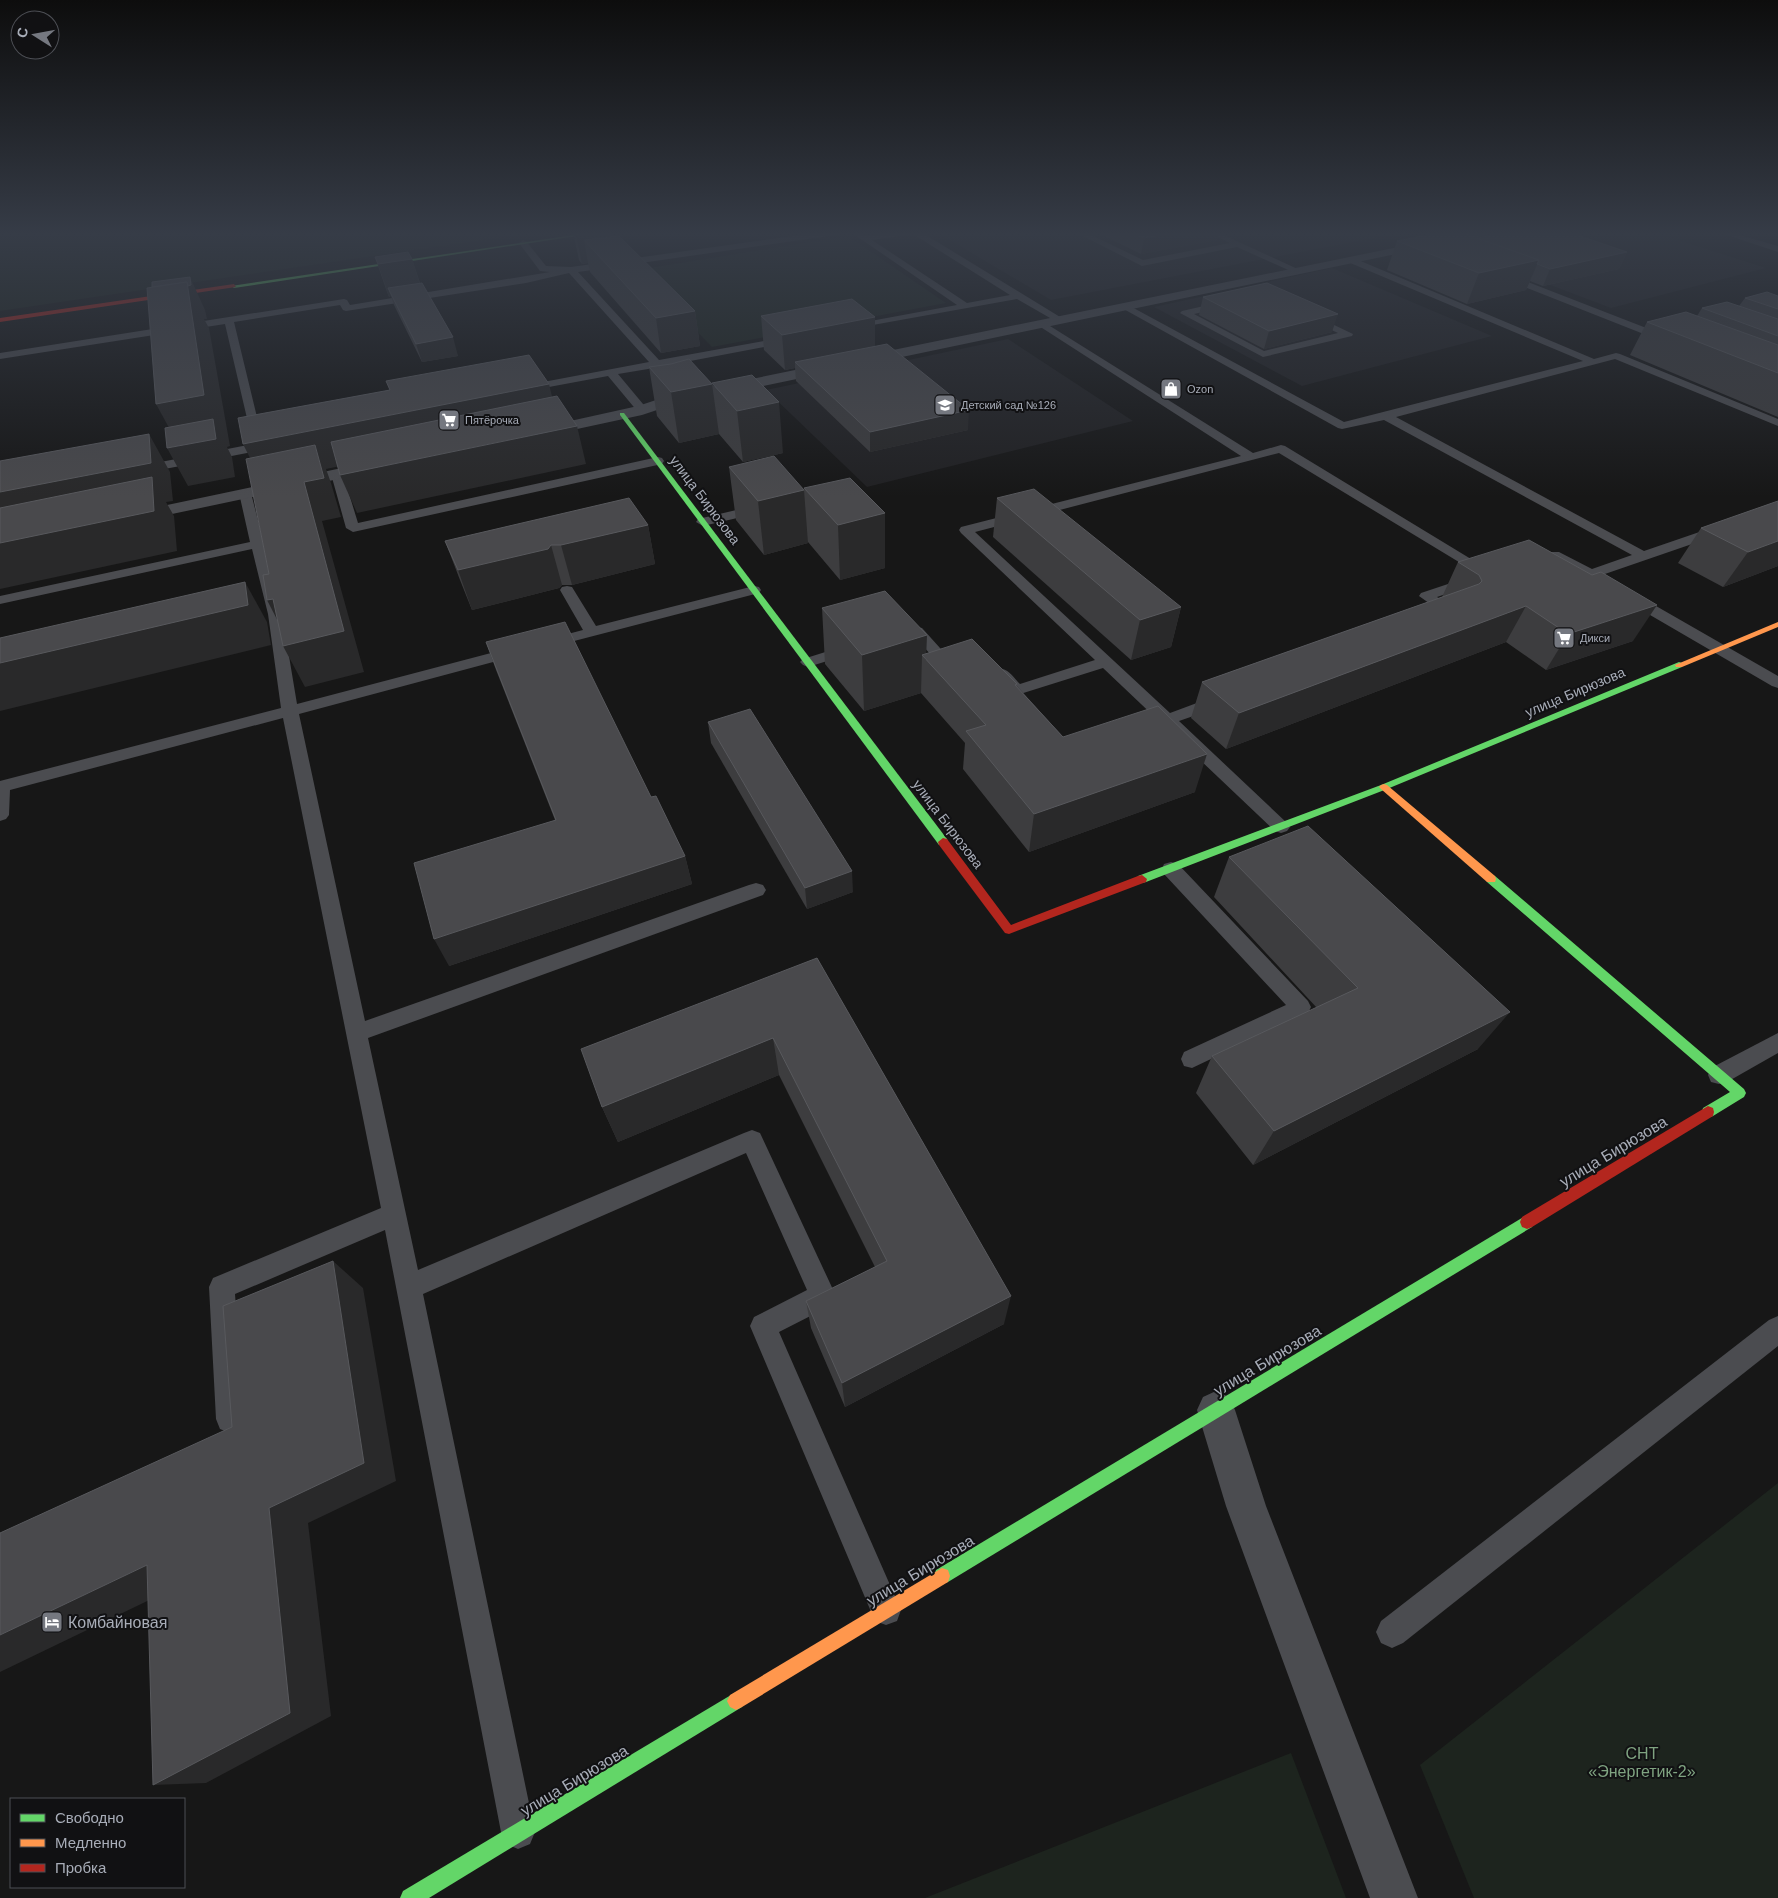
<svg xmlns="http://www.w3.org/2000/svg" width="1778" height="1898" viewBox="0 0 1778 1898" font-family="Helvetica,sans-serif">
<style>
.built{fill:#212123}
.green{fill:#1d241e}
.lines{fill:none;stroke-linecap:round;stroke-linejoin:round}
.lane{fill:#4b4c50;fill-rule:evenodd}
.street{fill:#4b4c50;fill-rule:evenodd}
.fast{fill:#63d668;fill-rule:evenodd}
.slow{fill:#ff974d;fill-rule:evenodd}
.jam{fill:#b3261e;fill-rule:evenodd}
.wall{fill:#3d3d3f}
.shaded-wall{fill:#29292a}
.building{fill:#49494c;stroke:#58595d}
.labels{text-anchor:middle;stroke-width:4;stroke-linejoin:round;paint-order:stroke}
.far-poi-label{font-size:11px;fill:#a8adb8;stroke:#111113;text-anchor:start}
.street-label{font-size:14px;fill:#a8adb8;stroke:#111113}
.near-street-label{font-size:16px;fill:#a8adb8;stroke:#111113}
.near-poi-label{font-size:16px;fill:#a8adb8;stroke:#111113;text-anchor:start}
.near-park-label{font-size:16px;fill:#7fa381;stroke:#111113}
</style>
<rect width="100%" height="100%" fill="#171717"/>
<g class="built">
<polygon points="948,232 1405,232 1051,300 938,233"/>
<polygon points="1517,232 1653,232 1766,268 1611,308 1448,246"/>
<polygon points="1332,268 1492,336 1302,386 1154,307"/>
<polygon points="1008,339 1133,421 867,487 766,390"/>
</g>
<g class="green">
<polygon points="0,232 529,232 530,233 0,311"/>
<polygon points="848,236 946,303 712,347 637,270"/>
<polygon points="1778,1483 1778,1898 1474,1898 1420,1765"/>
<polygon points="1291,1753 1346,1898 925,1898"/>
</g>
<g class="lines">
<g class="lane">
<polygon points="822,232 840,232 836,235 578,272 659,360 791,336 796,339 791,342 664,366 669,372 664,375 660,374 654,368 618,374 648,410 642,413 638,412 608,376 522,392 517,389 522,386 649,362 569,273 526,283 346,311 343,310 340,305 234,322 263,442 273,440 279,444 273,448 139,474 135,473 133,470 135,467 253,444 225,324 0,359 0,353 344,299 347,300 350,305 550,272 540,271 519,243 523,240 526,241 546,266 571,267"/>
<path d="M896 232H921L1065 320 1063 322H1057L1017 299 845 330V326L849 325 957 305 855 235 859 232 866 236ZM913 234 1010 295 967 303 872 240Z"/>
<polygon points="1075,232 1085,232 1143,260 1230,243 1207,232 1217,232 1302,271 1298,274 1295,273 1237,247 1142,266"/>
<polygon points="1718,232 1729,232 1778,246 1778,252"/>
<polygon points="1351,257 1594,359 1616,353 1620,354 1778,419 1778,426 1615,359 1396,417 1644,551 1714,527 1724,527 1726,530 1724,533 1602,575 1778,676 1778,688 1772,686 1547,555 1549,552 1559,552 1592,569 1632,555 1384,420 1342,429 1338,428 1120,307 1122,305 1128,305 1344,422 1583,361 1348,262 1347,260"/>
<polygon points="1502,272 1672,338 1673,340 1672,342 1664,342 1499,277 1497,275"/>
<polygon points="1226,301 1229,302 1229,306 1194,314 1264,351 1338,333 1306,318 1306,314 1309,313 1353,334 1352,336 1263,357 1180,313 1182,311"/>
<path d="M1042 321 1253 453 1281 445 1285 446 1494 573 1487 577 1482 576 1279 453 975 532 1170 713 1213 697H1225L1227 701 1225 705 1179 721 1287 823 1290 827 1287 831 1281 833 1275 831 1103 668 1017 695 1011 693 992 672 995 669C1007 666 1012 676 1020 684L1095 660 961 533 959 530 961 527 1241 456 1039 326V322Z"/>
<polygon points="658,457 662,458 664,461 662,464 353,532 346,528 331,474 337,470 343,474 358,523"/>
<polygon points="245,489 251,493 282,614 297,704 518,646 523,648 526,651 523,654 299,714 365,1021 749,885 756,883 763,885 766,890 763,895 368,1038 418,1270 744,1133 752,1130 760,1133 836,1296 832,1305 779,1332 901,1610 897,1621 886,1625 875,1621 750,1326 754,1317 807,1290 746,1153 423,1294 535,1832 530,1844 518,1849 506,1844 501,1832 385,1230 235,1294 244,1419 240,1429 230,1433 220,1429 216,1419 209,1287 213,1278 381,1208 283,718 10,790 9,815 6,819 0,821 0,781 281,708 268,614 252,549 0,604 0,596 250,542 239,493"/>
<polygon points="762,504 767,505 768,508 767,511 703,526 696,522 698,519"/>
<polygon points="1472,576 1477,577 1479,580 1477,583 1437,597 1460,612 1462,615 1460,618 1450,618 1419,596 1421,593"/>
<polygon points="567,586 572,587 596,626 754,586 759,587 761,590 759,593 551,647 541,647 538,644 541,641 583,630 560,590 562,587"/>
<polygon points="917,627 922,628 958,668 961,671 958,674 948,674 914,636 906,638 901,637 899,634 901,631"/>
<polygon points="851,644 856,646 859,649 856,652 808,667 803,665 800,662 803,659"/>
<polygon points="1171,862 1178,864 1308,1001 1311,1007 1308,1013 1192,1068 1184,1066 1181,1059 1184,1052 1286,1005 1164,874 1162,869 1164,864"/>
<polygon points="1778,1033 1778,1053 1727,1082 1719,1084 1711,1082 1708,1075 1711,1068"/>
<polygon points="1778,1316 1778,1346 1403,1643 1392,1648 1381,1643 1376,1632 1381,1621 1769,1320"/>
</g>
<g class="street">
<polygon points="1472,232 1493,232 1487,235 672,405 642,415 540,437 534,435 532,432 534,429 638,406 668,396"/>
<polygon points="375,461 381,462 383,466 381,470 134,522 128,521 125,517 128,513 134,512"/>
<polygon points="1216,1391 1229,1397 1235,1410 1266,1506 1418,1898 1370,1898 1226,1506 1197,1410 1203,1397"/>
</g>
<g class="fast">
<polygon points="594,232 603,232 234,288 231,286"/>
<polygon points="620,413 624,413 947,839 948,842 947,845 939,845 620,415"/>
<polygon points="1679,662 1682,663 1682,667 1387,789 1146,882 1142,883 1137,879 1138,876 1381,785"/>
<polygon points="1491,875 1495,876 1744,1089 1746,1093 1744,1097 1713,1116 1708,1118 1703,1116 1702,1112 1703,1108 1730,1092 1487,882 1486,879"/>
<polygon points="1527,1215 1532,1217 1534,1222 1532,1227 948,1582 942,1584 936,1582 934,1576 936,1570"/>
<polygon points="736,1692 742,1695 745,1701 742,1707 429,1898 400,1898 403,1891"/>
</g>
<g class="slow">
<polygon points="1778,622 1778,627 1682,667 1676,667 1675,665"/>
<polygon points="1384,784 1387,785 1495,876 1496,879 1495,882 1487,882 1381,789 1379,787 1381,785"/>
<polygon points="942,1568 948,1570 950,1576 948,1582 742,1707 736,1710 730,1707 727,1701 730,1695"/>
</g>
<g class="jam">
<polygon points="234,284 236,287 0,322 0,318"/>
<polygon points="943,838 947,839 1011,925 1138,876 1142,875 1147,879 1146,882 1009,934 1005,933 939,845 938,842"/>
<polygon points="1708,1106 1713,1108 1714,1112 1713,1116 1532,1227 1527,1229 1522,1227 1520,1222 1522,1217"/>
</g>
</g>
<g class="wall">
<polygon points="573,232 612,232 613,236 695,311 700,346 661,353 590,272 588,263 582,264 579,260"/>
<polygon points="1096,232 1219,232 1217,240 1141,254"/>
<polygon points="1446,233 1477,238 1627,252 1619,269 1543,286 1530,281 1526,290 1467,304 1387,270 1397,241"/>
<polygon points="375,257 412,259 420,283 458,356 422,362 394,305 391,296 389,297 386,289"/>
<polygon points="1778,296 1778,417 1630,355 1647,322 1697,316 1702,308 1739,306 1745,298"/>
<polygon points="1203,297 1332,332 1264,349 1199,315"/>
<polygon points="761,316 875,346 968,430 870,452 796,381 795,368 785,370 764,350"/>
<polygon points="649,367 712,384 783,453 743,462 719,434 679,443 657,416"/>
<polygon points="729,467 885,513 885,568 840,580 808,542 808,543 764,555 736,520"/>
<polygon points="997,498 1181,607 1171,647 1131,660 993,537"/>
<polygon points="648,525 655,564 572,585 562,585 559,588 472,610 460,580 445,541"/>
<polygon points="1701,528 1778,566 1723,587 1678,563"/>
<polygon points="1458,562 1633,641 1546,670 1506,642 1226,749 1191,718 1202,682 1442,597"/>
<polygon points="822,608 926,654 1017,686 1063,737 1195,792 1029,852 963,769 965,743 921,693 864,711 825,664"/>
<polygon points="486,642 651,797 685,856 692,884 449,966 555,820 496,670"/>
<polygon points="708,722 853,892 807,909 711,743"/>
<polygon points="1229,857 1478,1049 1253,1165 1196,1093 1212,1056 1317,1008 1214,897"/>
<polygon points="817,958 1004,1324 845,1407 811,1328 806,1301 875,1267 779,1075 618,1142 602,1107"/>
</g>
<g class="shaded-wall">
<polygon points="601,232 612,232 617,259 584,240 588,263 582,264 576,235"/>
<polygon points="1178,232 1219,232 1217,240 1141,254 1144,238"/>
<polygon points="1627,252 1619,269 1543,286 1550,269"/>
<polygon points="412,259 422,291 388,288 391,296 389,297 378,264"/>
<polygon points="1539,260 1526,290 1467,304 1479,273"/>
<polygon points="190,277 205,310 207,319 204,319 209,328 230,446 227,447 232,457 235,477 188,486 167,448 179,446 156,404 187,282"/>
<polygon points="695,311 700,346 661,353 656,318"/>
<polygon points="1338,314 1332,332 1264,349 1269,331"/>
<polygon points="875,317 875,352 795,362 795,368 785,370 782,335"/>
<polygon points="453,337 458,356 422,362 416,344"/>
<polygon points="549,384 558,421 326,469 331,483 341,517 322,521 364,672 305,687 283,646 262,482 243,444"/>
<polygon points="712,384 719,434 679,443 671,392"/>
<polygon points="779,402 783,453 743,462 737,411"/>
<polygon points="969,410 968,430 870,452 870,432"/>
<polygon points="577,426 586,464 357,513 340,475"/>
<polygon points="149,434 170,472 173,501 166,502 174,516 177,551 0,589 0,492"/>
<polygon points="804,490 808,543 764,555 758,501"/>
<polygon points="885,513 885,568 840,580 838,525"/>
<polygon points="648,525 655,564 572,585 561,545"/>
<polygon points="1778,541 1778,566 1723,587 1748,552"/>
<polygon points="551,545 562,585 559,588 472,610 458,570"/>
<polygon points="245,582 267,622 271,645 0,711 0,663"/>
<polygon points="273,599 288,641 267,600"/>
<polygon points="1657,605 1633,641 1546,670 1568,634"/>
<polygon points="1526,606 1506,642 1226,749 1239,713"/>
<polygon points="1181,607 1171,647 1131,660 1140,620"/>
<polygon points="927,635 926,660 922,655 921,693 864,711 862,655"/>
<polygon points="1207,754 1195,792 1029,852 1034,814"/>
<polygon points="685,856 692,884 449,966 434,939"/>
<polygon points="852,871 853,892 807,909 805,888"/>
<polygon points="1510,1012 1478,1049 1253,1165 1274,1131"/>
<polygon points="773,1038 779,1075 618,1142 602,1107"/>
<polygon points="333,1261 363,1288 396,1481 308,1523 331,1716 206,1783 153,1785 269,1508"/>
<polygon points="1011,1296 1004,1324 845,1407 842,1383"/>
<polygon points="147,1565 195,1578 0,1672 0,1635"/>
</g>
<g class="building">
<polygon points="573,232 601,232 576,235"/>
<polygon points="1131,232 1178,232 1144,238"/>
<polygon points="1442,232 1446,233 1454,232 1460,232 1539,260 1479,273 1397,241"/>
<polygon points="1508,232 1568,232 1627,252 1550,269 1537,264 1539,260 1477,238"/>
<polygon points="619,236 695,311 656,318 584,240"/>
<polygon points="408,252 412,259 378,264 375,257"/>
<polygon points="190,277 191,285 188,286 187,282 152,287 152,282"/>
<polygon points="187,282 204,395 156,404 147,288"/>
<polygon points="422,283 453,337 416,344 388,288"/>
<polygon points="1267,283 1338,314 1269,331 1203,297"/>
<polygon points="1767,292 1778,296 1778,309 1745,298"/>
<polygon points="852,299 875,317 782,335 761,316"/>
<polygon points="1727,302 1778,319 1778,336 1702,308"/>
<polygon points="1686,312 1778,345 1778,373 1647,322"/>
<polygon points="887,344 969,410 870,432 795,362"/>
<polygon points="529,355 549,384 243,444 238,418 390,390 386,381"/>
<polygon points="689,359 712,384 671,392 649,367 671,364"/>
<polygon points="752,375 779,402 737,411 712,383"/>
<polygon points="557,396 577,426 340,475 331,442"/>
<polygon points="213,419 216,439 167,448 165,428"/>
<polygon points="149,434 151,463 0,492 0,461"/>
<polygon points="315,445 324,478 304,482 344,631 283,646 273,599 267,600 263,575 269,574 246,459"/>
<polygon points="774,456 804,490 758,501 729,467"/>
<polygon points="152,477 154,511 0,543 0,508"/>
<polygon points="850,478 885,513 838,525 804,488"/>
<polygon points="1034,489 1181,607 1140,620 997,498"/>
<polygon points="629,498 648,525 561,545 551,545 548,549 458,570 445,541"/>
<polygon points="1778,501 1778,541 1748,552 1701,528"/>
<polygon points="1529,540 1592,575 1601,572 1657,605 1568,634 1526,606 1239,713 1202,682 1479,584 1482,581 1479,575 1458,562"/>
<polygon points="245,582 248,605 0,663 0,638"/>
<polygon points="885,591 927,635 862,655 822,608"/>
<polygon points="565,622 651,797 656,796 685,856 434,939 414,863 556,820 486,642"/>
<polygon points="972,639 1017,684 1015,685 1063,737 1158,706 1207,754 1034,814 966,731 986,725 922,655"/>
<polygon points="750,709 852,871 805,888 708,722"/>
<polygon points="1308,826 1510,1012 1274,1131 1212,1056 1358,988 1229,857"/>
<polygon points="817,958 1011,1296 842,1383 806,1301 887,1261 773,1038 602,1107 581,1049"/>
<polygon points="333,1261 364,1463 269,1508 290,1713 153,1785 147,1565 0,1635 0,1533 232,1427 223,1306"/>
</g>
<linearGradient id="sky" x2="0" y2="1"><stop stop-color="#0d0d0d"/><stop offset="0.47" stop-color="#363c47"/><stop offset="1" stop-color="#363c47" stop-opacity="0"/></linearGradient>
<rect width="1778" height="497" fill="url(#sky)"/>
<defs>
<g id="shop-square" transform="scale(1.125)"><rect x="-9" y="-9" width="18" height="18" rx="4" fill="#757880" stroke="#111113"/><path d="M-5-2.5h2.3a2.7 3.5 0 0 1 5.4 0H5L5.5 6h-11ZM-1.5-2.5h3a1.5 2.3 0 0 0-3 0Z" fill="#fff"/></g>
<g id="school-square" transform="scale(1.125)"><rect x="-9" y="-9" width="18" height="18" rx="4" fill="#757880" stroke="#111113"/><path d="M0-5L7-2L0 1L-7-2ZM-4 1L0 2.5L4 1V4Q0 6-4 4Z" fill="#fff"/></g>
<g id="supermarket-square" transform="scale(1.125)"><rect x="-9" y="-9" width="18" height="18" rx="4" fill="#757880" stroke="#111113"/><path d="M-6-5.5h2.5l.6 2H6L4.5 2H-2.5L-4.4-4H-6ZM-1.5 3.2a1.3 1.3 0 1 0 .1 0ZM3 3.2a1.3 1.3 0 1 0 .1 0Z" fill="#fff"/></g>
<g id="hotel-square" transform="scale(1.125)"><rect x="-9" y="-9" width="18" height="18" rx="4" fill="#757880" stroke="#111113"/><path d="M-6-4.5h1.5V1H6V5H4.5V3h-9V5H-6ZM-4 0a1.8 1.8 0 1 1 3.6 0ZM.5 0V-2.5h3Q6-2.5 6 0Z" fill="#fff"/></g>
</defs>
<g fill-rule="evenodd">
<use href="#shop-square" x="1171" y="389"/>
<use href="#school-square" x="945" y="405"/>
<use href="#supermarket-square" x="449" y="420"/>
<use href="#supermarket-square" x="1564" y="638"/>
<use href="#hotel-square" x="52" y="1622"/>
</g>
<g class="labels">
<g class="far-poi-label">
<text x="1187" y="393">Ozon</text>
<text x="961" y="409">Детский сад №126</text>
<text x="465" y="424">Пятёрочка</text>
<text x="1580" y="642">Дикси</text>
</g>
<g class="street-label">
<text transform="translate(705 500) rotate(53)" y="5">улица Бирюзова</text>
<text transform="translate(1575 692) rotate(-23)" y="5">улица Бирюзова</text>
<text transform="translate(948 824) rotate(53)" y="5">улица Бирюзова</text>
</g>
<g class="near-street-label">
<text transform="translate(1613 1151) rotate(-31)" y="6">улица Бирюзова</text>
<text transform="translate(1267 1360) rotate(-31)" y="6">улица Бирюзова</text>
<text transform="translate(920 1570) rotate(-31)" y="6">улица Бирюзова</text>
<text transform="translate(574 1780) rotate(-31)" y="6">улица Бирюзова</text>
</g>
<g class="near-poi-label">
<text x="68" y="1628">Комбайновая</text>
</g>
<g class="near-park-label">
<text x="1642" y="1759">СНТ<tspan x="1642" dy="18">«Энергетик-2»</tspan></text>
</g>
</g>
<rect x="10" y="1798" width="175" height="90" fill="#111113" stroke="#4d4f55"/>
<rect x="20" y="1814" width="25" height="8" fill="#63d668" stroke="#4d4f55"/>
<text x="55" y="1823" font-size="15" fill="#a8adb8">Свободно</text>
<rect x="20" y="1839" width="25" height="8" fill="#ff974d" stroke="#4d4f55"/>
<text x="55" y="1848" font-size="15" fill="#a8adb8">Медленно</text>
<rect x="20" y="1864" width="25" height="8" fill="#b3261e" stroke="#4d4f55"/>
<text x="55" y="1873" font-size="15" fill="#a8adb8">Пробка</text>
<g transform="translate(35 35) rotate(281)"><circle r="24" fill="#111113" stroke="#4d4f55"/>
<path d="M0-4L9 19L0 12L-9 19Z" fill="#757880"/>
<text y="-8" font-size="14" font-weight="bold" text-anchor="middle" fill="#a8adb8">С</text>
</g>
</svg>
